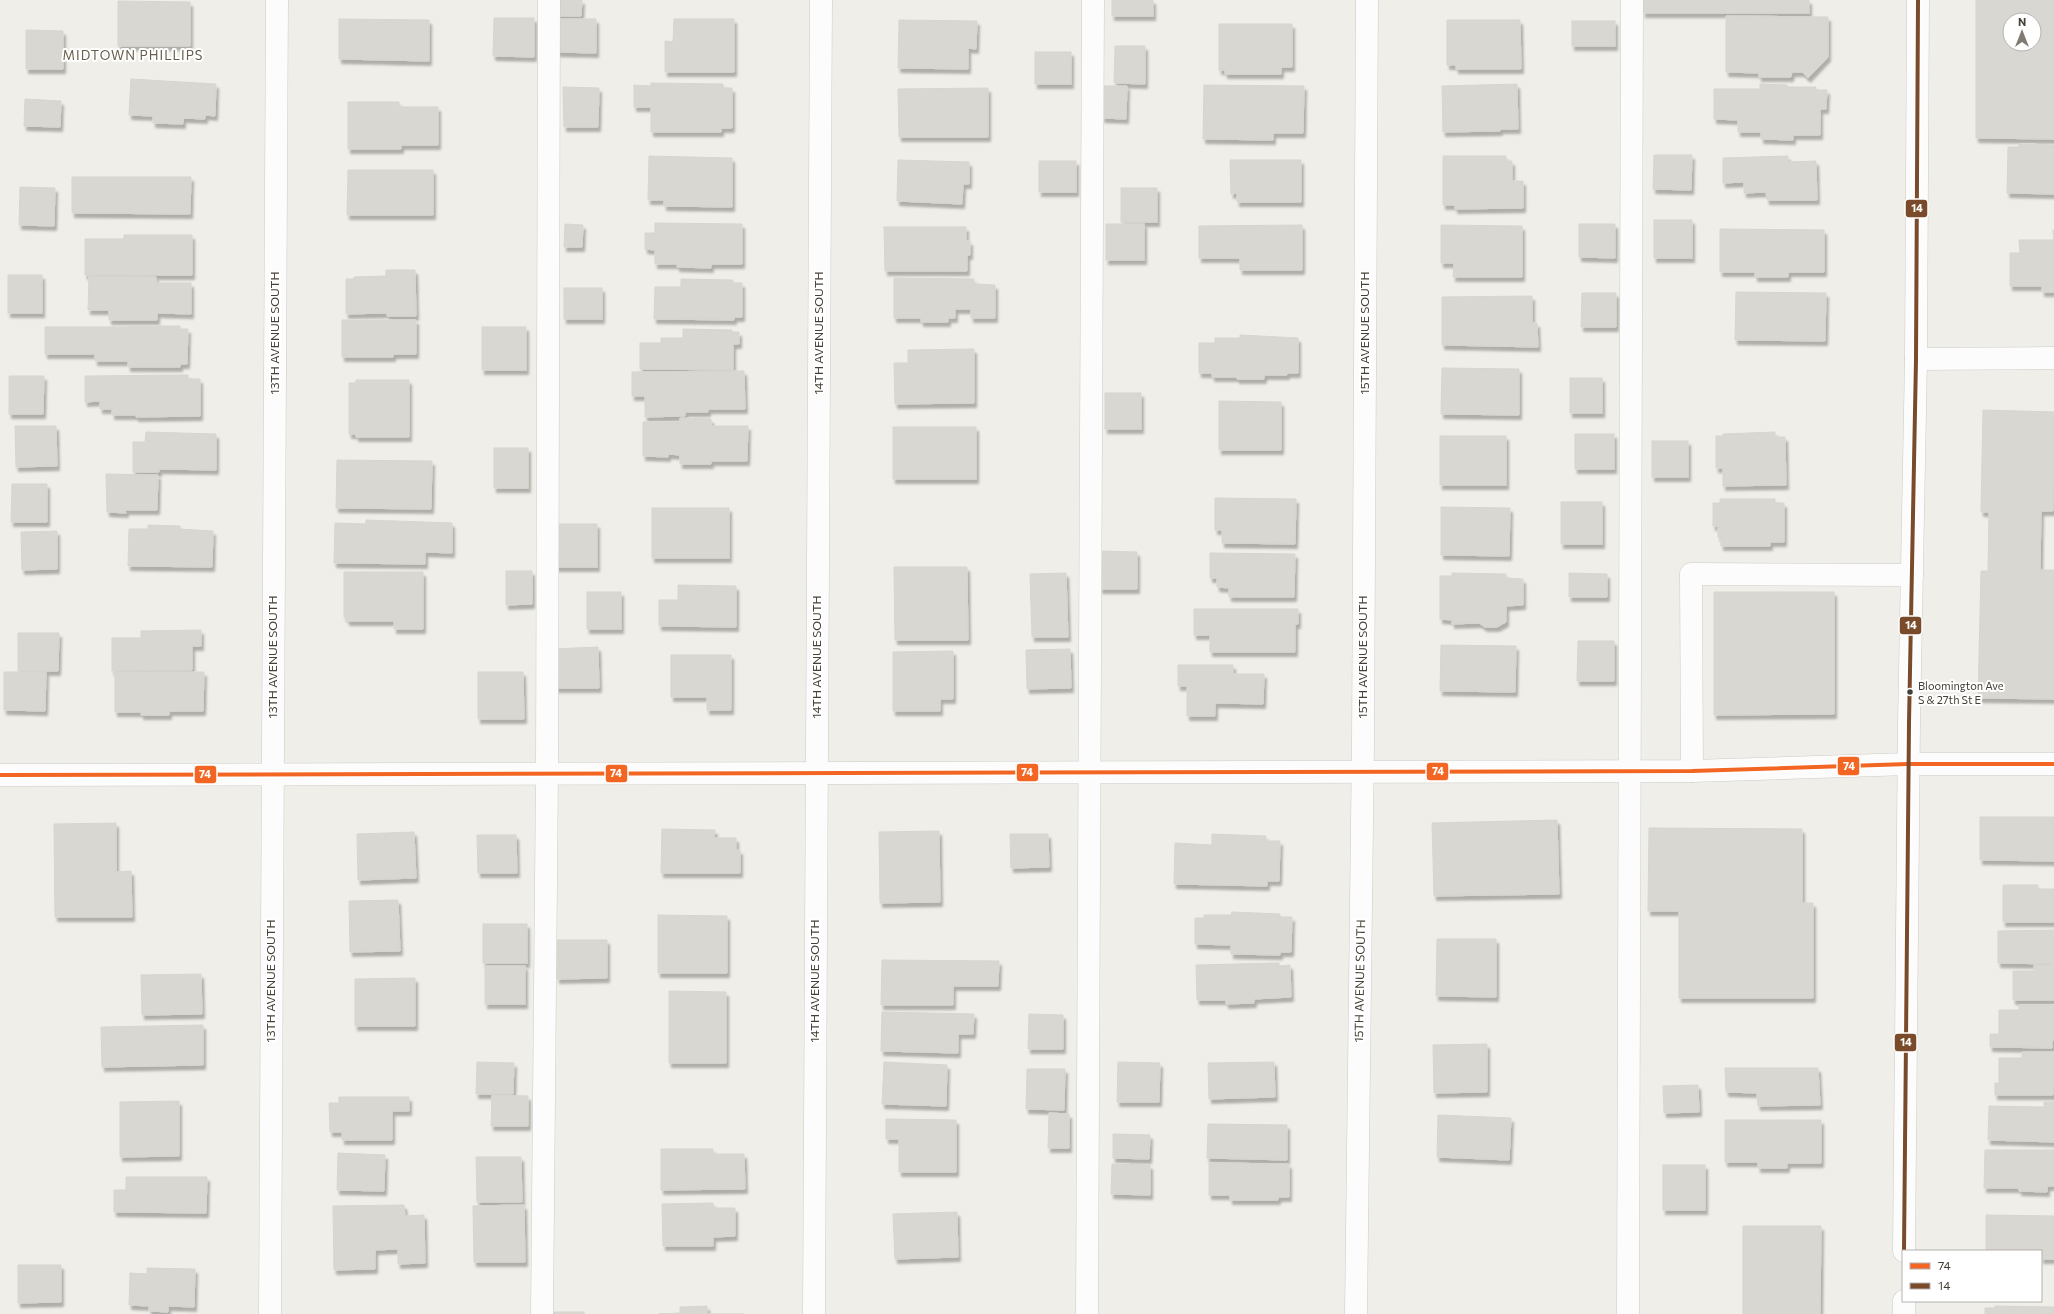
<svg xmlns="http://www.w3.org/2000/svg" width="2054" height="1314" viewBox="0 0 2054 1314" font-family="Commissioner,sans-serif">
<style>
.building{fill:#d9d7d1;stroke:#d7d5ce;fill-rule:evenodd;filter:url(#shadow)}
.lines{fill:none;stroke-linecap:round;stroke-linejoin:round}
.minor-casing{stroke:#cdcbc6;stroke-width:23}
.minor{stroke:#fdfcfc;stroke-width:22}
.bus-1-casing{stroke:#fff;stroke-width:7}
.bus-2-casing{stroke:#fff;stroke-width:7}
.bus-1{stroke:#f26522;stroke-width:4}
.bus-2{stroke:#7a4b2a;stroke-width:4}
.bus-dot{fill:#453f35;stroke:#fff;stroke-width:1.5}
.labels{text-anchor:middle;stroke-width:4;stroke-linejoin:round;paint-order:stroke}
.bus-label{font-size:11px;fill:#453f35;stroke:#fff;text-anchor:start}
.street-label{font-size:12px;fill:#453f35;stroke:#fff}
.neighbourhood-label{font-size:13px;letter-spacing:1px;fill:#685e4c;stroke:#fff}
.line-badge{stroke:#fff;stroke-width:1.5}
.badge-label{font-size:11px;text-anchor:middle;font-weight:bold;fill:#fff}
</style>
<defs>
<filter id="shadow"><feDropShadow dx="2.5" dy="4.5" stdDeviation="1" flood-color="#0004"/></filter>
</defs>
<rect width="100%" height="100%" fill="#efeee8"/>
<g class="building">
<polygon points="557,0 582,0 581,16 557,16"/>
<rect x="1112" y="0" width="41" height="16"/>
<rect x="1643" y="0" width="166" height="13"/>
<path d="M1976 0H2054V139L1976 138ZM2010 20H2034V44H2010Z"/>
<polygon points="118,1 190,2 190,46 118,46"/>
<polygon points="1726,16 1828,17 1828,57 1808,78 1802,72 1792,72 1791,77 1759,77 1759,73 1726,72"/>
<polygon points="494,18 534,18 534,57 493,56"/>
<polygon points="339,19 429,20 429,61 339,59"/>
<polygon points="557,19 596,19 596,53 556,52"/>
<polygon points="674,19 734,19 734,72 665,72 665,41 673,42"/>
<polygon points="899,20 977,21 976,49 968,48 968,69 898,68"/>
<polygon points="1447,20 1520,20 1521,69 1456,69 1456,65 1447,65"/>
<rect x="1572" y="21" width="43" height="25"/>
<polygon points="1219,24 1292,24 1292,67 1281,67 1281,74 1225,74 1225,70 1219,70"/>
<polygon points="26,30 63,31 63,69 26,69"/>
<polygon points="1115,46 1145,46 1145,84 1114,83"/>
<rect x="1035" y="52" width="36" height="32"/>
<polygon points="131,79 216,84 215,116 205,115 205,119 183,118 183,124 153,123 153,116 129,115"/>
<polygon points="651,83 723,84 723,88 732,88 732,128 721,128 721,132 651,132 651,107 634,107 634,85 651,86"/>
<polygon points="1517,84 1518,129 1500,129 1500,131 1443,132 1442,86"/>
<polygon points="1760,84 1787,85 1787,87 1816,87 1816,90 1827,90 1826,109 1820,109 1820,135 1793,135 1793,140 1761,139 1761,132 1738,132 1738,120 1714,119 1714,89 1760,89"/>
<polygon points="1204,85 1304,86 1303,133 1273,133 1273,140 1203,139"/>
<polygon points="1103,86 1127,86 1126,119 1102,118"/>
<polygon points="563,87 599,88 598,127 564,127"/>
<polygon points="988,88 988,137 899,137 898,89"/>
<polygon points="25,99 61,101 60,127 24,126"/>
<polygon points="348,102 399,102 399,107 438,107 438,145 401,145 401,149 348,149"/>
<polygon points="2019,144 2054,145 2054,194 2007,193 2008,147 2019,147"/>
<polygon points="1654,155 1692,155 1691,190 1653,189"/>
<polygon points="649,156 732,158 732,207 664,206 664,200 648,200"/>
<polygon points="1443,156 1506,156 1506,161 1512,161 1512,181 1523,181 1523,208 1455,209 1455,205 1443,205"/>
<polygon points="1788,156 1788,162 1816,161 1817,200 1767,200 1766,192 1744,193 1744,182 1723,183 1723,158"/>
<polygon points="898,160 969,162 969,184 963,184 962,204 897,201"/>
<polygon points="1230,160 1301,160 1301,202 1237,202 1237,193 1231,194"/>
<rect x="1039" y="161" width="37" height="31"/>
<polygon points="348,170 433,170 433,215 347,215"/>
<polygon points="72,177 191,177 190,214 72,213"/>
<polygon points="20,187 55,188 54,226 19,225"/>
<rect x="1121" y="188" width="36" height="34"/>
<rect x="1654" y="220" width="38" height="38"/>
<polygon points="655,223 742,224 742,264 711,264 711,268 677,267 677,264 655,264 655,250 645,249 645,233 655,233"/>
<polygon points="565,224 583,225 582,247 564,247"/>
<rect x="1106" y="224" width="38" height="36"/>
<polygon points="1579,224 1615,224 1615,258 1579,257"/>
<polygon points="1302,225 1302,270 1240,270 1240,258 1199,258 1199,226"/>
<polygon points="1441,225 1522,226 1522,277 1453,277 1454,263 1441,263"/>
<polygon points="884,227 966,227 966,241 970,241 970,255 967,255 967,271 885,271"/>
<polygon points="1720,229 1824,230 1824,272 1788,272 1788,277 1755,277 1755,272 1720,272"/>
<polygon points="2053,230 2054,230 2054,292 2042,292 2042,286 2010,286 2010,253 2020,253 2019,240 2054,240"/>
<polygon points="124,235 192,235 192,275 85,275 85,239 124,239"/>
<polygon points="386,270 415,270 416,316 387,316 387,313 346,314 346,279 354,279 354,277 386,276"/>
<rect x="8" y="275" width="34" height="38"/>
<polygon points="89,276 156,277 156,283 191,283 191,314 157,313 157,320 109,320 109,310 88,310"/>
<polygon points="894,278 974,279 974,284 995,285 995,318 971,318 971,309 955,309 955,318 948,318 948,322 921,322 921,318 894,318"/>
<polygon points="681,279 733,280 733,283 742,283 742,317 734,317 734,320 654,319 655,287 681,287"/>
<rect x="564" y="288" width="38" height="31"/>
<polygon points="1736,292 1826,293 1825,341 1735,340"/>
<polygon points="1582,293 1616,293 1616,327 1581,327"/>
<polygon points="1532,296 1532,323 1537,323 1538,347 1442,345 1442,297"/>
<polygon points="342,320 416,320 416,354 393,354 393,357 342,357"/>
<polygon points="129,326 180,326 180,329 188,329 187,364 180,364 180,367 128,367 128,361 95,361 95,354 45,354 45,327 129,327"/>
<rect x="482" y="327" width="44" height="43"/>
<polygon points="683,329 732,330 732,332 739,332 739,344 733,344 733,370 640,369 640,343 661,343 661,338 683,338"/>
<polygon points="1240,335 1298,338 1298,373 1287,373 1287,375 1264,375 1264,379 1237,379 1237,377 1212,377 1212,373 1199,373 1199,343 1215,343 1215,338 1240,338"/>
<polygon points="974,349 974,403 895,404 894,363 908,363 908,350"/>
<polygon points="1442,368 1519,369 1519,415 1441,414"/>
<polygon points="744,371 745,409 708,409 708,412 685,412 685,416 645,417 645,396 632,396 632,372"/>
<polygon points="188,375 188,379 200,379 200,416 136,417 136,415 112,415 112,409 100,409 100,401 85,402 85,376"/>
<polygon points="9,376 44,376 43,414 9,414"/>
<rect x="1570" y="378" width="32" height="35"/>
<polygon points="356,380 409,380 409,437 356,437 356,434 349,434 349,383 356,383"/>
<rect x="1105" y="393" width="36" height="36"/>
<polygon points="1219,401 1281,402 1281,450 1219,450"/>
<polygon points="1983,410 2054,412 2053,511 2041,511 2040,570 2054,570 2054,699 1978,698 1981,571 1988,571 1989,512 1981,512"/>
<polygon points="680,418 711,419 711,426 748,426 747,461 711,461 711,464 680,464 680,455 668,454 668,457 643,456 643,422 680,422"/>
<polygon points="15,426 56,426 57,466 16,467"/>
<rect x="893" y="427" width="83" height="52"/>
<polygon points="146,432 216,434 216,470 159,469 159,472 133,472 133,442 145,442"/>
<polygon points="1775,432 1775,437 1785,437 1786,485 1723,486 1723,468 1716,468 1716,436 1723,436 1723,434"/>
<rect x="1575" y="434" width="39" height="35"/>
<rect x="1440" y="436" width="66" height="49"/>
<rect x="1652" y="441" width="36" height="36"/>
<rect x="494" y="448" width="34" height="40"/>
<polygon points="337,460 432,461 431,509 336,508"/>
<polygon points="106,474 158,475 157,510 125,510 126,513 107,512"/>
<polygon points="12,484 47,484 47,522 11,522"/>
<polygon points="1215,498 1296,499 1295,544 1222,543 1222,530 1215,530"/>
<polygon points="1720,499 1775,499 1775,503 1784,503 1784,542 1770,542 1770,546 1721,546 1721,537 1718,537 1718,526 1713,526 1713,503 1720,503"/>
<rect x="1561" y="502" width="41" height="42"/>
<polygon points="1441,507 1510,508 1509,556 1441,555"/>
<rect x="652" y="508" width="77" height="50"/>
<polygon points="366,520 452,523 452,553 425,552 425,564 334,563 335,523 366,524"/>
<rect x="555" y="524" width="42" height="43"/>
<polygon points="148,525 180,526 180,529 213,531 212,567 128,566 129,529 148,529"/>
<polygon points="57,531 57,569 22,570 21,532"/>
<polygon points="1100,551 1137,552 1137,589 1100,589"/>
<polygon points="1210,553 1295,554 1294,597 1229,597 1229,588 1217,587 1217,578 1210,578"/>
<polygon points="894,567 967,567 968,640 895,640"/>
<polygon points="506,571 532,571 532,604 506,605"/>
<polygon points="344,572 423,572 423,629 394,629 394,621 347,621 347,617 344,617"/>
<polygon points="1066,573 1068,637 1032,637 1030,574"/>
<polygon points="1452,573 1506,574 1506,578 1523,579 1523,605 1506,606 1506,622 1497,627 1485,627 1479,623 1452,624 1452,620 1440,619 1440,576 1452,576"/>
<polygon points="1569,573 1607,574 1607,597 1569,597"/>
<polygon points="678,585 736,586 736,627 659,626 659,600 678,600"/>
<rect x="587" y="592" width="34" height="37"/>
<polygon points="1714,592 1834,592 1834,714 1714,715"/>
<polygon points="1194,609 1298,609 1298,624 1295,624 1295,652 1210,652 1210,635 1194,635"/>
<polygon points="201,630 201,646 192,646 192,670 112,671 112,638 141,638 141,631"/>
<polygon points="18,633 59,633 58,671 18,671"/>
<polygon points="1578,641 1614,641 1614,681 1577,681"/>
<polygon points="1441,645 1516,646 1515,692 1440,691"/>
<polygon points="598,647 599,688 552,688 551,649"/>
<polygon points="1070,649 1071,688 1027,689 1026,650"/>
<polygon points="953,651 953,699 940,699 940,711 893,711 893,652"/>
<polygon points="671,655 731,655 731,710 707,710 707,697 671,697"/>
<polygon points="1178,665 1233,665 1233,674 1264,674 1263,704 1215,703 1215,716 1187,716 1187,686 1178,686"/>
<polygon points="4,672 46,672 45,711 4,710"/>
<polygon points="115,672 204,672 203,711 169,711 169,715 141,715 141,712 115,712"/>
<polygon points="478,672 523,672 524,719 478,719"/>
<polygon points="1980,817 2054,817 2054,861 1980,860"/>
<polygon points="1557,820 1559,894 1434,896 1432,823"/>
<polygon points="116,823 116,872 131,871 132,917 55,917 54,824"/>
<polygon points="1649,828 1802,829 1802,903 1813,903 1813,998 1679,998 1679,911 1648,911"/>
<polygon points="662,829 715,830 714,838 736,838 736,850 740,850 740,873 661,873"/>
<polygon points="939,831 940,902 880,903 879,832"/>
<polygon points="414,832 416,878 358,880 357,834"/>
<polygon points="1010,834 1048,834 1049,867 1011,868"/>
<polygon points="1212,834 1266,836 1265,841 1280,841 1279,881 1267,881 1267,886 1174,884 1175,843 1212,845"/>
<polygon points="477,835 516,835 517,873 478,873"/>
<polygon points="2003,885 2038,885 2038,889 2054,889 2054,922 2003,922"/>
<polygon points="398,900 400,951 350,952 349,901"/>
<polygon points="1232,912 1280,914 1280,917 1292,917 1291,952 1280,952 1280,955 1231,954 1231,945 1195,944 1195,918 1204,918 1204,915 1231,915"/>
<polygon points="658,915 727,916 727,973 658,973"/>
<rect x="483" y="924" width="44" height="39"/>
<polygon points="2054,930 2054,964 1998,963 1998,931"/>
<polygon points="1437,939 1496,939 1496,997 1436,996"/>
<polygon points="557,940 607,940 607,978 557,979"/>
<polygon points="882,960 999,961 998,986 953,986 953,1005 881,1005"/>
<polygon points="1279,963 1279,966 1290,965 1291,997 1254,999 1254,1003 1226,1004 1226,1000 1197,1000 1196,965"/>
<polygon points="2034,965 2054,965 2054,1000 2013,1000 2013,971 2034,971"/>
<rect x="485" y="966" width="40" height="38"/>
<polygon points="201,974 202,1014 142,1015 141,975"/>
<polygon points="415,978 415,1026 355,1026 355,979"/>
<polygon points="669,991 726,992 726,1063 669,1063"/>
<polygon points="2019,1005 2054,1005 2054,1040 2052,1040 2052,1048 1990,1047 1990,1034 1999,1034 1999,1010 2019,1010"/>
<polygon points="882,1012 974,1014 973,1034 958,1034 958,1053 881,1051"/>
<polygon points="1029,1014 1063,1015 1063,1049 1028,1049"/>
<polygon points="203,1025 203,1065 102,1067 101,1027"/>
<polygon points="1487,1044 1487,1092 1434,1093 1433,1045"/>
<polygon points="2022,1052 2054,1052 2053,1095 1995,1095 1995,1083 1999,1083 1999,1058 2022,1058"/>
<polygon points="477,1062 514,1063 513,1094 476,1094"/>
<polygon points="884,1062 947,1065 946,1106 882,1104"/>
<polygon points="1118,1062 1160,1063 1159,1102 1117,1102"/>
<polygon points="1274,1062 1275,1097 1209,1099 1208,1063"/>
<polygon points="1725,1068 1818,1068 1820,1105 1758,1106 1757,1093 1726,1092"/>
<polygon points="1027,1069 1065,1069 1064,1110 1026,1109"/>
<polygon points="1698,1085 1699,1112 1664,1113 1663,1086"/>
<polygon points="492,1095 528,1096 528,1126 491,1126"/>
<polygon points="339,1097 409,1097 409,1111 392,1111 392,1140 342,1140 342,1132 330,1132 329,1103 339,1103"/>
<polygon points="179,1101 179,1156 120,1157 120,1102"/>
<polygon points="2044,1102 2054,1102 2054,1142 1988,1140 1989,1106 2044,1107"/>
<polygon points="1049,1113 1069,1114 1069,1148 1048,1148"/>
<polygon points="1438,1115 1511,1118 1509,1160 1437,1157"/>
<polygon points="886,1119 956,1120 956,1172 899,1172 899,1139 886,1139"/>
<polygon points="1725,1120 1821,1120 1821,1163 1787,1163 1787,1168 1758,1168 1758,1162 1725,1162"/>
<polygon points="1208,1124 1287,1125 1287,1160 1207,1158"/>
<polygon points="1113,1134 1150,1135 1149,1159 1113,1158"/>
<polygon points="661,1149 713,1149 713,1154 744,1154 745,1189 661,1190"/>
<polygon points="1985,1150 2054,1150 2054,1186 2047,1186 2047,1192 2019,1191 2019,1188 1984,1188"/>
<polygon points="338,1153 385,1155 384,1191 337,1190"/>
<polygon points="476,1157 521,1157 522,1202 477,1202"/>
<polygon points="1209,1163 1289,1164 1289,1197 1278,1197 1278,1200 1230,1200 1230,1195 1209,1195"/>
<polygon points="1112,1164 1150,1165 1150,1195 1111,1194"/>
<rect x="1663" y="1165" width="42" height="45"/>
<polygon points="126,1177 207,1177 206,1213 114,1212 114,1190 126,1190"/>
<polygon points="713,1203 714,1208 735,1208 735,1236 713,1237 713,1246 663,1246 662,1204"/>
<polygon points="404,1205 405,1216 424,1215 425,1263 398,1264 398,1249 375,1250 375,1269 334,1270 333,1206"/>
<polygon points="524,1205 525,1262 474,1262 473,1206"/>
<polygon points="957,1212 958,1257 895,1259 893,1214"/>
<polygon points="1986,1215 2054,1216 2054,1259 2041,1259 2041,1251 1986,1251"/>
<polygon points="1743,1226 1821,1226 1820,1314 1743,1314"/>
<polygon points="18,1265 61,1265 61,1302 18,1303"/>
<polygon points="147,1268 195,1269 194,1307 168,1306 168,1312 149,1311 149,1306 129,1305 130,1273 147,1274"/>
<polygon points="707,1306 707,1314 744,1314 658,1314 680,1313 680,1307"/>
<polygon points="1995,1306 2054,1307 2054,1314 1985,1314 1985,1308 1995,1308"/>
<rect x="549" y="1312" width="35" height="2"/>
</g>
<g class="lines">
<g class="minor-casing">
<g id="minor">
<polyline points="1916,359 2054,358"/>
<polyline points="1692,771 1691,574 1912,575"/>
<polyline points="0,775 1692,771 1908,764 2054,764"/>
<polyline points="1904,1251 1909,723 1916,359 1918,0"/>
<polyline points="270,1314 277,0"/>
<polyline points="542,1314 547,774 549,0"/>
<polyline points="814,1314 821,0"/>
<polyline points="1087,1314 1093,0"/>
<polyline points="1356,1314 1363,742 1367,0"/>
<polyline points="1628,1314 1632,0"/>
<polyline points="1904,1314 1904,1301"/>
</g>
</g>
<use href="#minor" class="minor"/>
<g class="bus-1-casing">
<polyline id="bus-1" points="0,775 1692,771 1908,764 2054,764"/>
</g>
<g class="bus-2-casing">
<polyline id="bus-2" points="1904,1251 1909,723 1916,359 1918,0"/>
</g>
<use href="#bus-1" class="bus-1"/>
<use href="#bus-2" class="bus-2"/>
</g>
<circle class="bus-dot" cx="1910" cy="692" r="3.5"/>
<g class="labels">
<g class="bus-label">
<text x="1918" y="690">Bloomington Ave<tspan x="1918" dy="14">S &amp; 27th St E</tspan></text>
</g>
<g class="street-label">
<text transform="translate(275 333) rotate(-90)" y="4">13TH AVENUE SOUTH</text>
<text transform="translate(819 333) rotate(-90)" y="4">14TH AVENUE SOUTH</text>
<text transform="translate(1365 333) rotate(-90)" y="4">15TH AVENUE SOUTH</text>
<text transform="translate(273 657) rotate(-90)" y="4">13TH AVENUE SOUTH</text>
<text transform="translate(817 657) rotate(-90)" y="4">14TH AVENUE SOUTH</text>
<text transform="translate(1363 657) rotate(-90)" y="4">15TH AVENUE SOUTH</text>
<text transform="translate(271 981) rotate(-90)" y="4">13TH AVENUE SOUTH</text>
<text transform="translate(815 981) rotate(-90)" y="4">14TH AVENUE SOUTH</text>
<text transform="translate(1360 981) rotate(-89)" y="4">15TH AVENUE SOUTH</text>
</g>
<g class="neighbourhood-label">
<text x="133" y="60">MIDTOWN PHILLIPS</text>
</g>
</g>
<g class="line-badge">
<rect x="1905" y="199" width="23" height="19" rx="4" fill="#7a4b2a"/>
<rect x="1899" y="616" width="23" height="19" rx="4" fill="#7a4b2a"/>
<rect x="1837" y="756" width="23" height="20" rx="4" fill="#f26522"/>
<rect x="1426" y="762" width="23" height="19" rx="4" fill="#f26522"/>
<rect x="1016" y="763" width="23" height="19" rx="4" fill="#f26522"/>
<rect x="605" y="764" width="23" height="19" rx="4" fill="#f26522"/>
<rect x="194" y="765" width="23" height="19" rx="4" fill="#f26522"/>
<rect x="1894" y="1033" width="23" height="19" rx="4" fill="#7a4b2a"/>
</g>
<g class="badge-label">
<text x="1917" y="212">14</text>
<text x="1911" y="629">14</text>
<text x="1849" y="770">74</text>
<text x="1438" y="775">74</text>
<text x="1027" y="776">74</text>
<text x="616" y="777">74</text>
<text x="205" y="778">74</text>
<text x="1906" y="1046">14</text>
</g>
<rect x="1902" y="1250" width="140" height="52" fill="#ffffff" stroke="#b5b2ae"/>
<rect x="1910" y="1263" width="20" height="6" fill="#f26522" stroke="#b5b2ae"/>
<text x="1938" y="1270" font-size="12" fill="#453f35">74</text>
<rect x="1910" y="1283" width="20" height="6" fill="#7a4b2a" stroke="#b5b2ae"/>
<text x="1938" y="1290" font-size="12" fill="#453f35">14</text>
<g transform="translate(2022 32)"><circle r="19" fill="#ffffff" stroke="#b5b2ae"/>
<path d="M0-3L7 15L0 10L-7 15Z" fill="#807c74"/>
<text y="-6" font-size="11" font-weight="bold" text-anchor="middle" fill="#453f35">N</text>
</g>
</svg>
